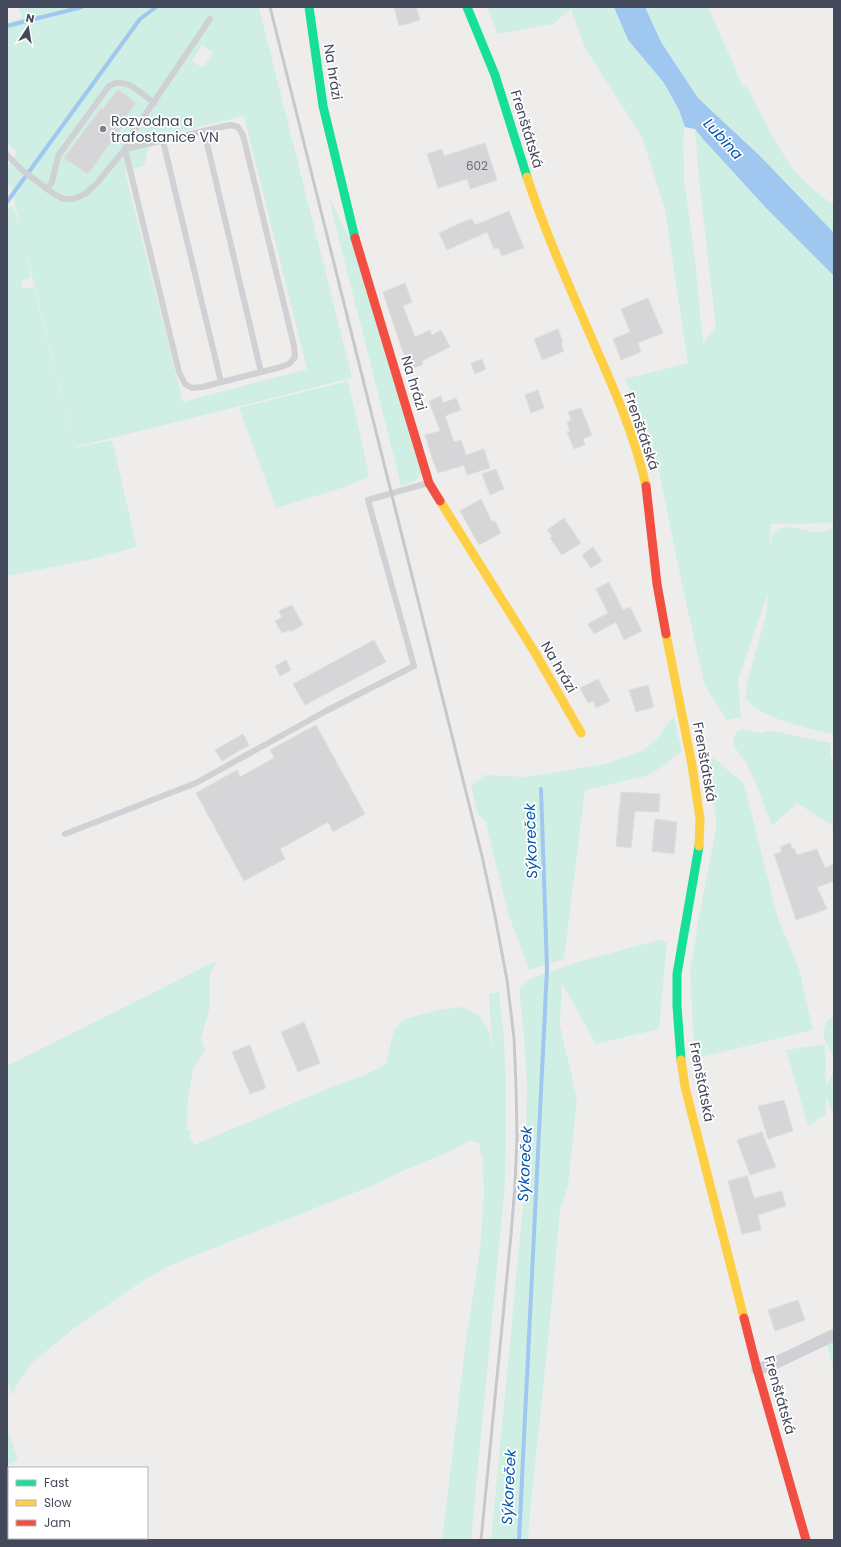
<svg xmlns="http://www.w3.org/2000/svg" width="841" height="1547" viewBox="0 0 841 1547" font-family="Poppins,sans-serif">
<style>
.green{fill:#cfefe4;fill-rule:evenodd}
.water{fill:#a0c7f0}
.lines{fill:none;stroke-linecap:round;stroke-linejoin:round}
.stream{stroke:#a0c7f0;stroke-width:4}
.building{fill:#d6d6d8;stroke:#dfdedf}
.lane{stroke:#cfd1d5;stroke-width:6}
.street{stroke:#cfd1d5;stroke-width:12}
.fast{stroke:#16e098;stroke-width:9}
.slow{stroke:#ffcf43;stroke-width:9}
.jam{stroke:#f24e42;stroke-width:9}
.rail{stroke:#c7c8cb;stroke-width:3}
.poi-dot{fill:#7f828d;stroke:#fff;stroke-width:1.5}
.labels{text-anchor:middle;stroke-width:3.5;stroke-linejoin:round;paint-order:stroke}
.number-label{font-size:12px;fill:#696d7b}
.street-label{font-size:14px;fill:#43485a;stroke:#fff}
.poi-label{font-size:14px;fill:#43485a;stroke:#fff;text-anchor:start}
.water-label{font-size:15px;font-style:italic;fill:#0356ad;stroke:#fff}
</style>
<rect width="100%" height="100%" fill="#eeedec"/>
<g class="green">
<path d="M18 7H259L352 378 75 447 26 252 31 277 21 281 23 289 34 287 75 448 112 440 137 547 88 560 7 576V210L12 205 13 207 20 227 10 183 7 193V167L17 153 7 141V23L22 18ZM202 45 213 52 203 68 192 61ZM118 89 136 103 122 123 124 125 87 174 65 157 101 108 103 109ZM244 116 307 369 183 402 125 171 144 166 148 149 146 140Z"/>
<path d="M487 7H614L628 40 664 83 679 110 685 127 683 136 684 178 695 260 703 343 716 328 699 180 695 129 703 139 767 209 834 276V523L771 524 770 549C771 544 771 536 775 531 784 522 804 531 815 532 822 532 828 530 834 528V734C807 728 763 720 745 698L748 679 766 615 768 593 738 680 741 717 727 720 705 686 684 594 656 457 646 427 625 379 688 363 665 210 642 137 585 48 571 9 553 24 498 34Z"/>
<path d="M645 7H708L736 70 742 86 746 85C761 114 775 144 795 171 805 184 820 195 834 205V233L759 155 698 98 661 42Z"/>
<polygon points="328,195 359,258 422,474 413,482 401,486"/>
<polygon points="348,381 369,474 366,478 348,486 276,508 239,408"/>
<polygon points="674,717 682,752 674,756 667,764 646,776 585,790 564,959 529,970 508,913 485,820 478,815 471,785 485,775 526,777 605,764 642,751 657,739 668,723"/>
<polygon points="741,729 761,733 768,731 778,732 831,743 830,756 834,763 834,827 797,803 772,826 754,779 746,762 735,748 733,739 736,733"/>
<polygon points="702,748 744,784 778,918 799,969 813,1030 697,1058 693,1032 690,972 698,922 717,823"/>
<polygon points="659,940 667,942 659,1029 596,1044 562,983 560,1026 577,1099 568,1186 560,1209 551,1311 530,1513 528,1540 491,1540 525,1186 527,1086 524,1037 519,989 530,979 578,962"/>
<polygon points="216,961 210,975 210,1006 201,1039 205,1051 193,1069 187,1105 187,1131 191,1130 190,1136 194,1145 334,1086 365,1075 386,1064 394,1030 404,1019 438,1010 462,1007 477,1014 488,1029 492,1049 489,994 499,992 504,1039 506,1087 505,1184 471,1540 442,1540 466,1341 480,1249 484,1196 483,1156 481,1156 479,1143 469,1141 451,1151 412,1167 369,1187 171,1265 144,1280 77,1326 33,1362 15,1387 15,1392 12,1394 7,1381 7,1066"/>
<path d="M832 1017H834V1056C824 1041 817 1031 832 1017Z"/>
<polygon points="825,1044 826,1085 834,1073 834,1113 831,1111 826,1094 826,1114 808,1126 786,1050"/>
<polygon points="834,1341 834,1372 827,1345"/>
<polygon points="7,1427 18,1460 7,1465"/>
</g>
<polygon class="water" points="614,7 645,7 661,42 698,98 759,155 834,233 834,276 767,209 703,139 695,129 685,127 679,110 664,83 628,40"/>
<g class="lines">
<g class="stream">
<polyline points="7,26 82,7"/>
<polyline points="7,202 140,19 156,7"/>
<polyline points="519,1540 547,969 541,789"/>
</g>
</g>
<g class="building">
<polygon points="394,7 416,7 420,20 399,26"/>
<polygon points="118,89 136,103 122,123 124,124 88,174 64,158 101,108 103,109"/>
<polygon points="485,143 497,180 470,189 467,179 438,188 427,154 442,149 444,156"/>
<polygon points="509,211 524,248 502,256 498,248 494,249 487,232 447,250 439,233 465,221 472,219 475,225"/>
<polygon points="405,283 412,302 403,306 415,337 430,330 432,335 441,330 450,347 422,361 423,364 412,369 402,350 383,292"/>
<polygon points="648,298 663,333 638,343 641,352 621,360 613,339 630,332 621,309"/>
<polygon points="558,329 563,342 561,343 564,351 542,360 534,339"/>
<polygon points="482,359 486,369 475,374 471,363"/>
<polygon points="538,390 544,408 531,413 525,395"/>
<polygon points="441,396 443,403 456,398 461,410 445,416 454,442 461,440 466,455 484,449 490,468 467,475 464,465 438,473 432,458 425,435 440,431 429,401"/>
<polygon points="581,408 592,435 583,439 585,445 574,449 567,432 570,431 567,422 571,420 568,412"/>
<polygon points="496,469 504,489 490,495 482,474"/>
<polygon points="481,499 492,522 495,521 501,533 479,545 460,511"/>
<polygon points="564,518 581,543 562,555 550,538 552,536 547,530"/>
<polygon points="593,547 602,561 591,568 582,555"/>
<polygon points="609,582 623,610 630,607 642,631 624,640 616,622 594,634 588,624 608,613 596,589"/>
<polygon points="292,605 303,625 290,632 289,630 282,633 275,621 282,617 279,611"/>
<polygon points="374,640 386,662 305,705 293,684"/>
<polygon points="286,660 291,670 280,676 275,666"/>
<polygon points="598,679 610,701 596,708 593,701 588,703 580,688"/>
<polygon points="648,685 654,707 636,712 629,690"/>
<polygon points="316,725 365,814 333,832 328,822 280,849 285,859 244,881 196,793 237,770 240,777 274,758 270,750"/>
<polygon points="243,734 249,745 222,761 215,750"/>
<polygon points="621,792 660,794 659,812 635,811 631,848 616,846"/>
<polygon points="655,819 677,822 674,854 652,851"/>
<polygon points="790,843 792,848 794,848 797,855 817,849 825,868 834,864 834,881 817,887 827,909 796,920 774,854 782,852 780,847"/>
<polygon points="304,1022 320,1063 298,1072 281,1032"/>
<polygon points="250,1045 266,1088 250,1094 232,1052"/>
<polygon points="784,1100 793,1131 768,1139 758,1106"/>
<polygon points="762,1132 776,1167 750,1175 737,1140"/>
<polygon points="747,1176 754,1198 782,1191 786,1206 758,1215 761,1230 742,1234 728,1181"/>
<polygon points="798,1300 805,1320 775,1331 768,1310"/>
</g>
<g class="lines">
<g class="lane">
<polygon points="230,125 238,127 243,135 294,346 295,357 289,364 281,367 202,387 192,388 185,384 179,372 125,149"/>
<polyline points="204,131 261,372"/>
<polyline points="163,141 221,382"/>
<polyline points="7,155 23,171 54,194 64,199 73,199 85,194 97,183 125,149 132,134 210,19"/>
<path d="M47 189 52 182 58 156 109 86C124 75 142 94 154 103"/>
<polyline points="65,834 196,783 326,711 414,666 368,500 428,483"/>
</g>
<polyline class="street" points="757,1369 769,1366 834,1335"/>
<g class="fast">
<polyline points="309,7 323,106 355,238"/>
<polyline points="467,7 495,75 527,177"/>
<polyline points="681,1060 677,1006 677,974 699,846"/>
</g>
<g class="slow">
<path d="M527 177C546 235 571 290 595 346 615 391 635 437 646 486"/>
<polyline points="440,501 534,651 581,733"/>
<polyline points="666,634 692,765 700,819 699,846"/>
<polyline points="681,1060 685,1087 744,1318"/>
</g>
<g class="jam">
<polyline points="355,238 429,483 440,501"/>
<polyline points="646,486 657,584 666,634"/>
<polyline points="744,1318 757,1369 806,1540"/>
</g>
<polyline class="rail" points="270,7 482,856 495,916 507,980 514,1038 516,1086 517,1137 515,1185 511,1235 481,1540"/>
</g>
<circle class="poi-dot" cx="103" cy="129" r="4"/>
<g class="labels">
<g class="number-label">
<text x="477" y="170">602</text>
</g>
<g class="street-label">
<text transform="translate(333 72) rotate(81)" y="5">Na hrázi</text>
<text transform="translate(527 129) rotate(73)" y="5">Frenštátská</text>
<text transform="translate(414 383) rotate(73)" y="5">Na hrázi</text>
<text transform="translate(642 431) rotate(71)" y="5">Frenštátská</text>
<text transform="translate(559 667) rotate(60)" y="5">Na hrázi</text>
<text transform="translate(705 762) rotate(80)" y="5">Frenštátská</text>
<text transform="translate(702 1082) rotate(79)" y="5">Frenštátská</text>
<text transform="translate(780 1395) rotate(74)" y="5">Frenštátská</text>
</g>
<g class="poi-label">
<text x="111" y="126">Rozvodna a<tspan x="111" dy="16">trafostanice VN</tspan></text>
</g>
<g class="water-label">
<text transform="translate(723 139) rotate(47)" y="5">Lubina</text>
<text transform="translate(531 841) rotate(-92)" y="5">Sýkoreček</text>
<text transform="translate(525 1164) rotate(-87)" y="5">Sýkoreček</text>
<text transform="translate(509 1487) rotate(-87)" y="5">Sýkoreček</text>
</g>
</g>
<rect width="841" height="1547" fill="none" stroke="#43485a" stroke-width="16"/>
<rect x="8" y="1467" width="140" height="72" fill="#ffffff" stroke="#b4b6bd"/>
<rect x="16" y="1480" width="20" height="6" fill="#16e098" stroke="#b4b6bd"/>
<text x="44" y="1487" font-size="12" fill="#43485a">Fast</text>
<rect x="16" y="1500" width="20" height="6" fill="#ffcf43" stroke="#b4b6bd"/>
<text x="44" y="1507" font-size="12" fill="#43485a">Slow</text>
<rect x="16" y="1520" width="20" height="6" fill="#f24e42" stroke="#b4b6bd"/>
<text x="44" y="1527" font-size="12" fill="#43485a">Jam</text>
<g transform="translate(28 28) rotate(12)" stroke="#ffffff" stroke-width="3" paint-order="stroke">
<path d="M0-3L7 15L0 10L-7 15Z" fill="#43485a"/>
<text y="-6" font-size="11" font-weight="bold" text-anchor="middle" fill="#43485a">N</text>
</g>
</svg>
